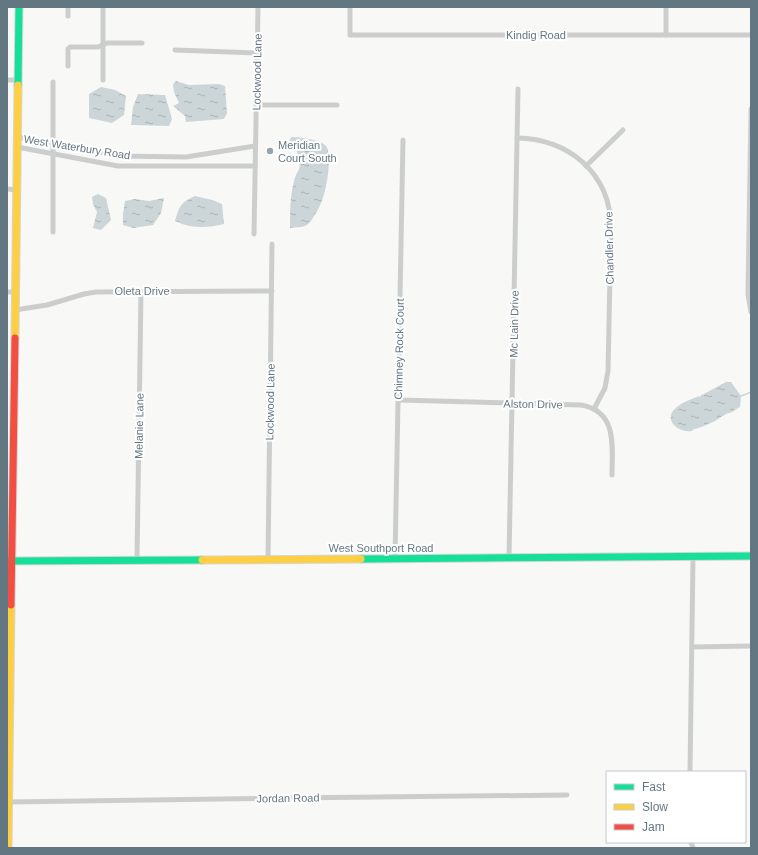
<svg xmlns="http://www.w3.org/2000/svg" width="758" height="855" viewBox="0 0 758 855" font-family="Arial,sans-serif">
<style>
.water{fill:url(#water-ripples)}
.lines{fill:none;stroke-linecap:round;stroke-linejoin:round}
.stream{stroke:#ccd5d8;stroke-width:1.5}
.fast-casing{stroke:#d5d6d6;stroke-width:9}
.slow-casing{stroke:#d5d6d6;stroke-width:9}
.jam-casing{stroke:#d5d6d6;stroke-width:9}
.street{stroke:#cccece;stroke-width:5}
.fast{stroke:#16e098;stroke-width:7}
.slow{stroke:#ffcf43;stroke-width:7}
.jam{stroke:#f24e42;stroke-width:7}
.poi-dot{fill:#97a4ab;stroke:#fff;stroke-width:1.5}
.labels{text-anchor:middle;stroke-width:4;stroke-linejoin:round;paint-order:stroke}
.street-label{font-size:11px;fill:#637782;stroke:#fff}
.poi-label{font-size:11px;fill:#637782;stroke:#fff;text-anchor:start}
</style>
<defs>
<pattern id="water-ripples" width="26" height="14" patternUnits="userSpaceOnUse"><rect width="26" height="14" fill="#ccd5d8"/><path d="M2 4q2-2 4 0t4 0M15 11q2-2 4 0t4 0" fill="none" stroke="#a9b2b5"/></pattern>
</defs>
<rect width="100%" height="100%" fill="#f8f8f7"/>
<g class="water">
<polygon points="176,81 189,85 219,84 225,86 227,113 224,119 186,122 185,116 173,106 179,103 174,92 173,84"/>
<polygon points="101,87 115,90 126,96 124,115 112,123 89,118 89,94"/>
<polygon points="138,94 165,95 172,119 169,126 131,125 133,107"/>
<path d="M291 137C299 137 321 140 326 146 333 155 326 193 321 203 319 208 312 221 308 224 304 228 296 227 290 228 290 212 290 196 294 181 295 175 300 170 300 164 301 155 295 148 289 142Z"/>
<polygon points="98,194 106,198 111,220 101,230 93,228 97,212 93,204 92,197"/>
<path d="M195 196 212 200 222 204 224 224C207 228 191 229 175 221 180 205 180 203 195 196Z"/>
<polygon points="164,198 161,213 153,225 133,228 123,225 123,214 125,201 135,199 149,201"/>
<path d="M726 382H731L741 396 740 407C737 408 735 410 732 412 730 413 728 413 726 414 722 416 719 419 715 421 711 423 698 429 694 429L691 431C677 433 662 418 677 407 683 402 692 399 699 396L700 398V396Z"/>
</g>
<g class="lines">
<polyline class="stream" points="741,396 751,392"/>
<g class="fast-casing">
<g id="fast">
<polyline points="18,85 19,7"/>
<polyline points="361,559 751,556"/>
<polyline points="7,561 202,560"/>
</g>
</g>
<g class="slow-casing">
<g id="slow">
<polyline points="15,338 18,85"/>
<polyline points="202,560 361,559"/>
<polyline points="8,848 11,605"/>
</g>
</g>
<g class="jam-casing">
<polyline id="jam" points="11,605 15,338"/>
</g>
<g class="street">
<polyline points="350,7 350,35 751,35"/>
<polyline points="68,16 68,7"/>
<polyline points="666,35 666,7"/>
<polyline points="175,50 257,53"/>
<polyline points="68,66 68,49 70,47 98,47 107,43 142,43"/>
<polyline points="7,80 18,80"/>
<polyline points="103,80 103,7"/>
<polyline points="256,105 337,105"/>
<polyline points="751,109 748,294 751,312"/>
<polyline points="18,137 120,156 186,157 255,146"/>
<path d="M517 138C569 139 610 173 611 227L608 371 605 388 594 409"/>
<polyline points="17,147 118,166 255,166"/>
<polyline points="586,166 623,130"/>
<polyline points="7,189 17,190"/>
<polyline points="53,232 53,82"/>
<polyline points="254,234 258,7"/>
<polyline points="7,292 15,292"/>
<polyline points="15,310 47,305 84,294 96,292 272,291"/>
<path d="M399 400 581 405C618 411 612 447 612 475"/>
<polyline points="509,558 518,89"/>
<polyline points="395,559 403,140"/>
<polyline points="137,560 141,291"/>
<polyline points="268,560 272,244"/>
<polyline points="692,647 751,646"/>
<polyline points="690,772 693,557"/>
<polyline points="9,802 287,798 567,795"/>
<polyline points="691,842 693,848"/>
</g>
<use href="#fast" class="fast"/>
<use href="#slow" class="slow"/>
<use href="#jam" class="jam"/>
</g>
<circle class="poi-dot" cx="270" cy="151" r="4"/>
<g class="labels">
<g class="street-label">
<text x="536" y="39">Kindig Road</text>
<text transform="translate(257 72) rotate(-89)" y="4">Lockwood Lane</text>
<text transform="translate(77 147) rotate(9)" y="4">West Waterbury Road</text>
<text transform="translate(609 248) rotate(-91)" y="4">Chandler Drive</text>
<text x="142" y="295">Oleta Drive</text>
<text transform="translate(514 324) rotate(-89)" y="4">Mc Lain Drive</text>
<text transform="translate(399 349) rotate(-89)" y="4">Chimney Rock Court</text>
<text transform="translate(270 402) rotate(-89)" y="4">Lockwood Lane</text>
<text transform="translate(533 404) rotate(1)" y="4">Alston Drive</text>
<text transform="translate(139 426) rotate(-89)" y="4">Melanie Lane</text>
<text x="381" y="552">West Southport Road</text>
<text transform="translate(288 798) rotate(-1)" y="4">Jordan Road</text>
</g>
<g class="poi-label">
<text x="278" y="149">Meridian<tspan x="278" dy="13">Court South</tspan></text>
</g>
</g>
<rect width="758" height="855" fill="none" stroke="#637782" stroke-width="16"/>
<rect x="606" y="771" width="140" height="72" fill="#ffffff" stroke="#c1c9cd"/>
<rect x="614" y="784" width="20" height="6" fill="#16e098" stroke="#c1c9cd"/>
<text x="642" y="791" font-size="12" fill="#637782">Fast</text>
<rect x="614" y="804" width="20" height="6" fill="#ffcf43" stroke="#c1c9cd"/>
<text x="642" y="811" font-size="12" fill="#637782">Slow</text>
<rect x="614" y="824" width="20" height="6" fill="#f24e42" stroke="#c1c9cd"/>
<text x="642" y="831" font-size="12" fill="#637782">Jam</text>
</svg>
